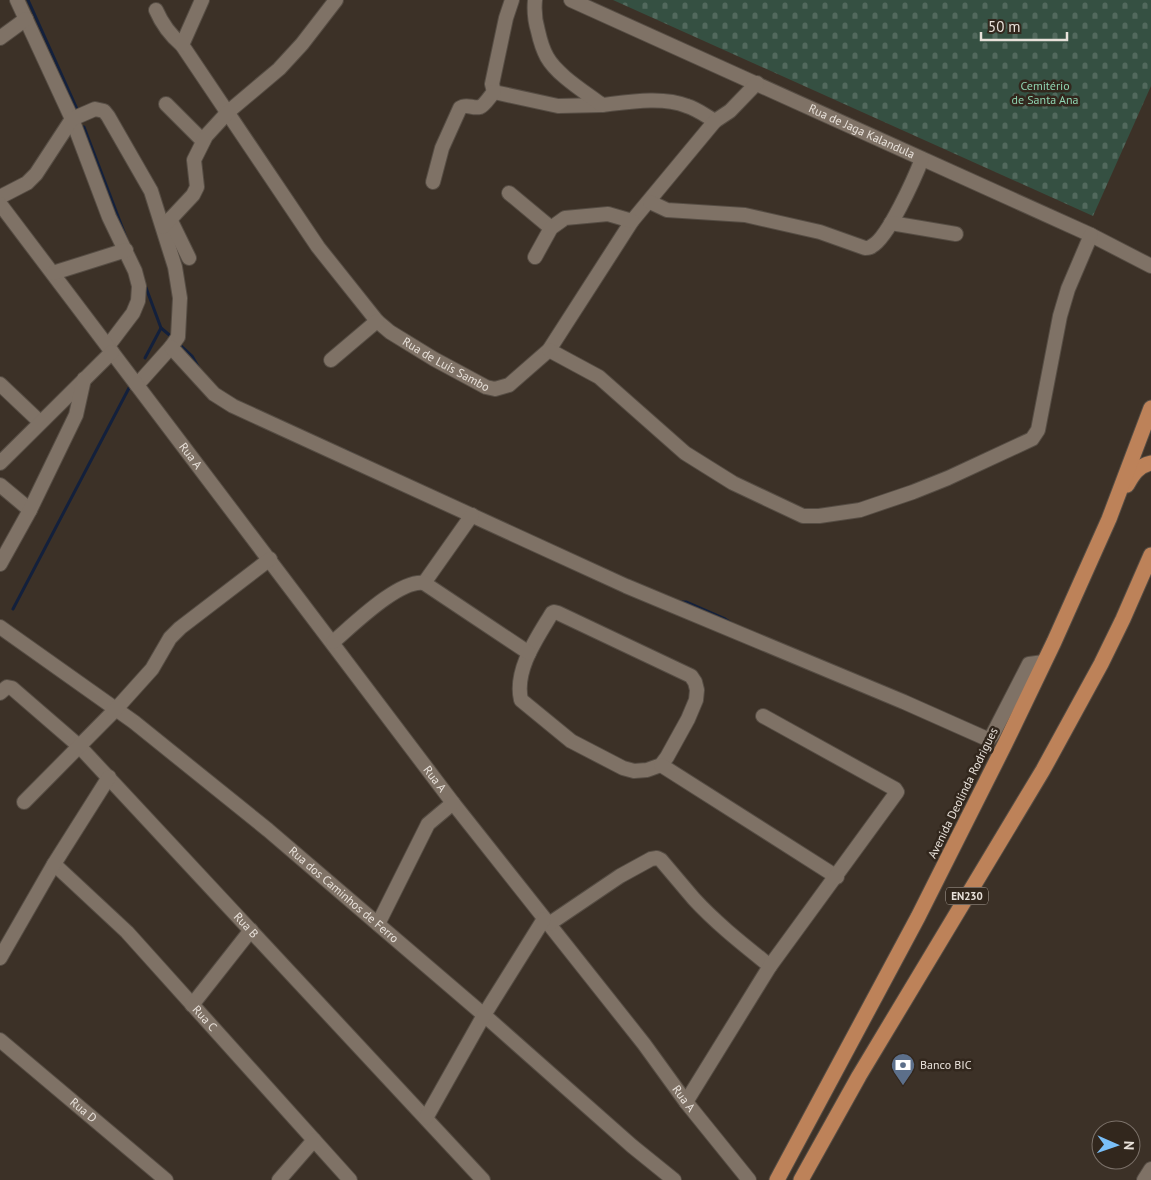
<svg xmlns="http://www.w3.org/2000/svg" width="1151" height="1180" viewBox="0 0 1151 1180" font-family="'PT Sans',sans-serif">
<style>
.cemetery{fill:url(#cemetery-stones)}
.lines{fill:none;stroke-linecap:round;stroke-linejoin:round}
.stream{stroke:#13203c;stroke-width:3}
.minor-casing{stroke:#564d44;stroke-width:16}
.highway-casing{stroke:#564d44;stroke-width:17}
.minor{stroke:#7f7266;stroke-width:14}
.highway{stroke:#bd8259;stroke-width:15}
.labels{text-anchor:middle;stroke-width:5;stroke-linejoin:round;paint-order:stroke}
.shield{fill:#32271d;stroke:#b1a9a1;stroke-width:1}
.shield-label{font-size:11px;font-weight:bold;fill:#e8e1da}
.park-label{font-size:12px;fill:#8fd4b1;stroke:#32271d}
.street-label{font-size:12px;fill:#e8e1da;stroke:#32271d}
.poi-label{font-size:12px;fill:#e8e1da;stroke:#32271d;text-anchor:start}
</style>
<defs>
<pattern id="cemetery-stones" width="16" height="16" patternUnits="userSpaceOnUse" patternTransform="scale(1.25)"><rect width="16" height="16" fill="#355042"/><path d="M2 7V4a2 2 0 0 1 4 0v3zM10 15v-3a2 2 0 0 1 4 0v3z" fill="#52695d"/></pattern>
</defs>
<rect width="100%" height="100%" fill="#3c3127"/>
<polygon class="cemetery" points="613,0 1151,0 1151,86 1093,216"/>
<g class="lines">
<g class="stream">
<polyline points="28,0 77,109"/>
<polyline points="84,127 127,240"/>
<polyline points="145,285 161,328 173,338"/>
<polyline points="179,344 192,356 200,370"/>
<polyline points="145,358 161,328"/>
<polyline points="347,451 359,457"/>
<polyline points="680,602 686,602 725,619 731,623"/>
<polyline points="13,609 129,388"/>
</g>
<g class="minor-casing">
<g id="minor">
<polyline points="17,0 72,119 109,217 135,271 139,286 138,301 133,313 108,346"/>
<polyline points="512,0 506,18 492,84 494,92 558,106 602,105"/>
<path d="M535 0C534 10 535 21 538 31 540 40 542 48 547 57 557 75 585 92 602 105 628 102 663 96 687 106 697 109 706 116 715 121"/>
<path id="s1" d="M571 0 1091 235 1151 266"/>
<path id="s2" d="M156 10C162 24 170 35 182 45L318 247 377 321 390 332 434 359 486 387 495 389 509 385 549 350 632 221 715 121 730 111 757 83"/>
<polyline points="0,38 26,19"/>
<polyline points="182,45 202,0"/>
<polyline points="166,104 203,141"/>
<path d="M433 182 442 148 460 108C467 103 472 109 480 107 485 105 490 96 494 92"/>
<polyline points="509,193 551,228"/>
<polyline points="0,197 27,183 36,174 72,119 95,109 104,111 108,116 151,191 175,267 180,298 178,337 171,347 137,385"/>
<path d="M650 202 667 210 745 215 820 232 865 248C867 248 870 248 872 246 888 238 915 177 922 159"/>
<path id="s3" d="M0 204 453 803 644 1044 686 1102 749 1180"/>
<polyline points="170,219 189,258"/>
<polyline points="891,223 956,234"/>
<polyline points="163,227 193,195 197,187 194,160 206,136 228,112 279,69 302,44 336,0"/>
<polyline points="535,257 551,228 565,218 608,214 632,221"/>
<polyline points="53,273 126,250"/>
<polyline points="171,347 214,394 233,406 626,586 904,702 985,738 990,738 993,734 1029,664 1044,662"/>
<polyline points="549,350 599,377 685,453 733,483 803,516 819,516 860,510 913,492 948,478 1032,439 1038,430 1060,316 1068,289 1091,235"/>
<polyline points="331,360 377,321"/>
<polyline points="0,384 40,422"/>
<polyline points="0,463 112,352"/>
<polyline points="0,485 30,510"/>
<polyline points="0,564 30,510 76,415 84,379"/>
<polyline points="424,583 472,515"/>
<path d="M554 612 558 613 691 676 695 682 697 690 696 700 688 719 667 757 661 765 647 770 634 771 623 768 571 741 521 700C514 670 537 638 552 613Z"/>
<path id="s4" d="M0 627 134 722 268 830 484 1015 632 1146 674 1180"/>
<path d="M333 642C352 626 399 579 424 583L529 653"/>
<path id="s5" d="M0 693 7 687 12 688 79 746 483 1180"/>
<polyline points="661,765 837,877"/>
<polyline points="24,802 116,709 152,669 170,638 180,628 270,559"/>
<path id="s6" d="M54 864 127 932 350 1180"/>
<polyline points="378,924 428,824 453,803"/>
<path d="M549 924 620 876 651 859 657 858 661 860C672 873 683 886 694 899 717 924 744 945 770 966"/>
<polyline points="0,958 54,864 109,777"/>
<polyline points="192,1005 251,930"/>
<path id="s7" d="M0 1040 166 1180"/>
<polyline points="686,1102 770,966 897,792 895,789 763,716"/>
<polyline points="426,1118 484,1015 544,919"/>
<polyline points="279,1180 314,1140"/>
<polyline points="1144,1180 1151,1169"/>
</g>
</g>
<g class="highway-casing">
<g id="highway">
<path d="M1127 485C1133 474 1138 466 1151 463"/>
<polyline points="777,1180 918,917 1005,744 1054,642 1109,519 1151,408"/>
<polyline points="801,1180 859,1076 1043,770 1101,664 1123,619 1151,555"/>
</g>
</g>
<use href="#minor" class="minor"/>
<use href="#highway" class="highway"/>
</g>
<defs>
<g id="bank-pin" transform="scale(1.25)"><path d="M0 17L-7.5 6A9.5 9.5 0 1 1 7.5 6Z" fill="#5c6f8a" stroke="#32271d"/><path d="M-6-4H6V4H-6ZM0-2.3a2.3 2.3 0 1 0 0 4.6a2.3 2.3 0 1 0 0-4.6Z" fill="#fff"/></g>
</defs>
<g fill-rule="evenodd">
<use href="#bank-pin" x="903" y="1065"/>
</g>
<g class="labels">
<rect class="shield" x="946" y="887.5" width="42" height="17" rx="4"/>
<g class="shield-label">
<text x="967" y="900">EN230</text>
</g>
<g class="park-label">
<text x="1045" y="90">Cemitério<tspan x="1045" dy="14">de Santa Ana</tspan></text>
</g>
<g class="street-label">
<text dy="4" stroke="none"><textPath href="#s1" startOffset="319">Rua de Jaga Kalandula</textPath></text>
<text dy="4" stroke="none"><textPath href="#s2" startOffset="464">Rua de Luís Sambo</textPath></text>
<text dy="4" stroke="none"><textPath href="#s3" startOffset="316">Rua A</textPath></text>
<text dy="4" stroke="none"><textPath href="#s3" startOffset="721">Rua A</textPath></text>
<text transform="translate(963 793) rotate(-64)" y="4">Avenida Deolinda Rodrigues</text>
<text dy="4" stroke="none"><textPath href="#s4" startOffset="436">Rua dos Caminhos de Ferro</textPath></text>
<text dy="4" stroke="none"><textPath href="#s5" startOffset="348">Rua B</textPath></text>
<text dy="4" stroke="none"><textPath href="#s6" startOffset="216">Rua C</textPath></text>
<text dy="4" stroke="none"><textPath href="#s3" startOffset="1126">Rua A</textPath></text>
<text dy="4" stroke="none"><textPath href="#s7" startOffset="109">Rua D</textPath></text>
</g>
<g class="poi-label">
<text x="920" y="1069">Banco BIC</text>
</g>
</g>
<g transform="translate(1116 1145) rotate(92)"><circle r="24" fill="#32271d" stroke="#7b7169"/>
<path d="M0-4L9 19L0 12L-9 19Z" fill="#7abff8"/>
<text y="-8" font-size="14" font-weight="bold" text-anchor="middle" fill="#e8e1da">N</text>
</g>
<path d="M981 32v8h86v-8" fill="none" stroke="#e8e1da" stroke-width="2.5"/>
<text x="988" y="32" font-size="15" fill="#e8e1da" stroke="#32271d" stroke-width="4" paint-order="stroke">50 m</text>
</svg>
